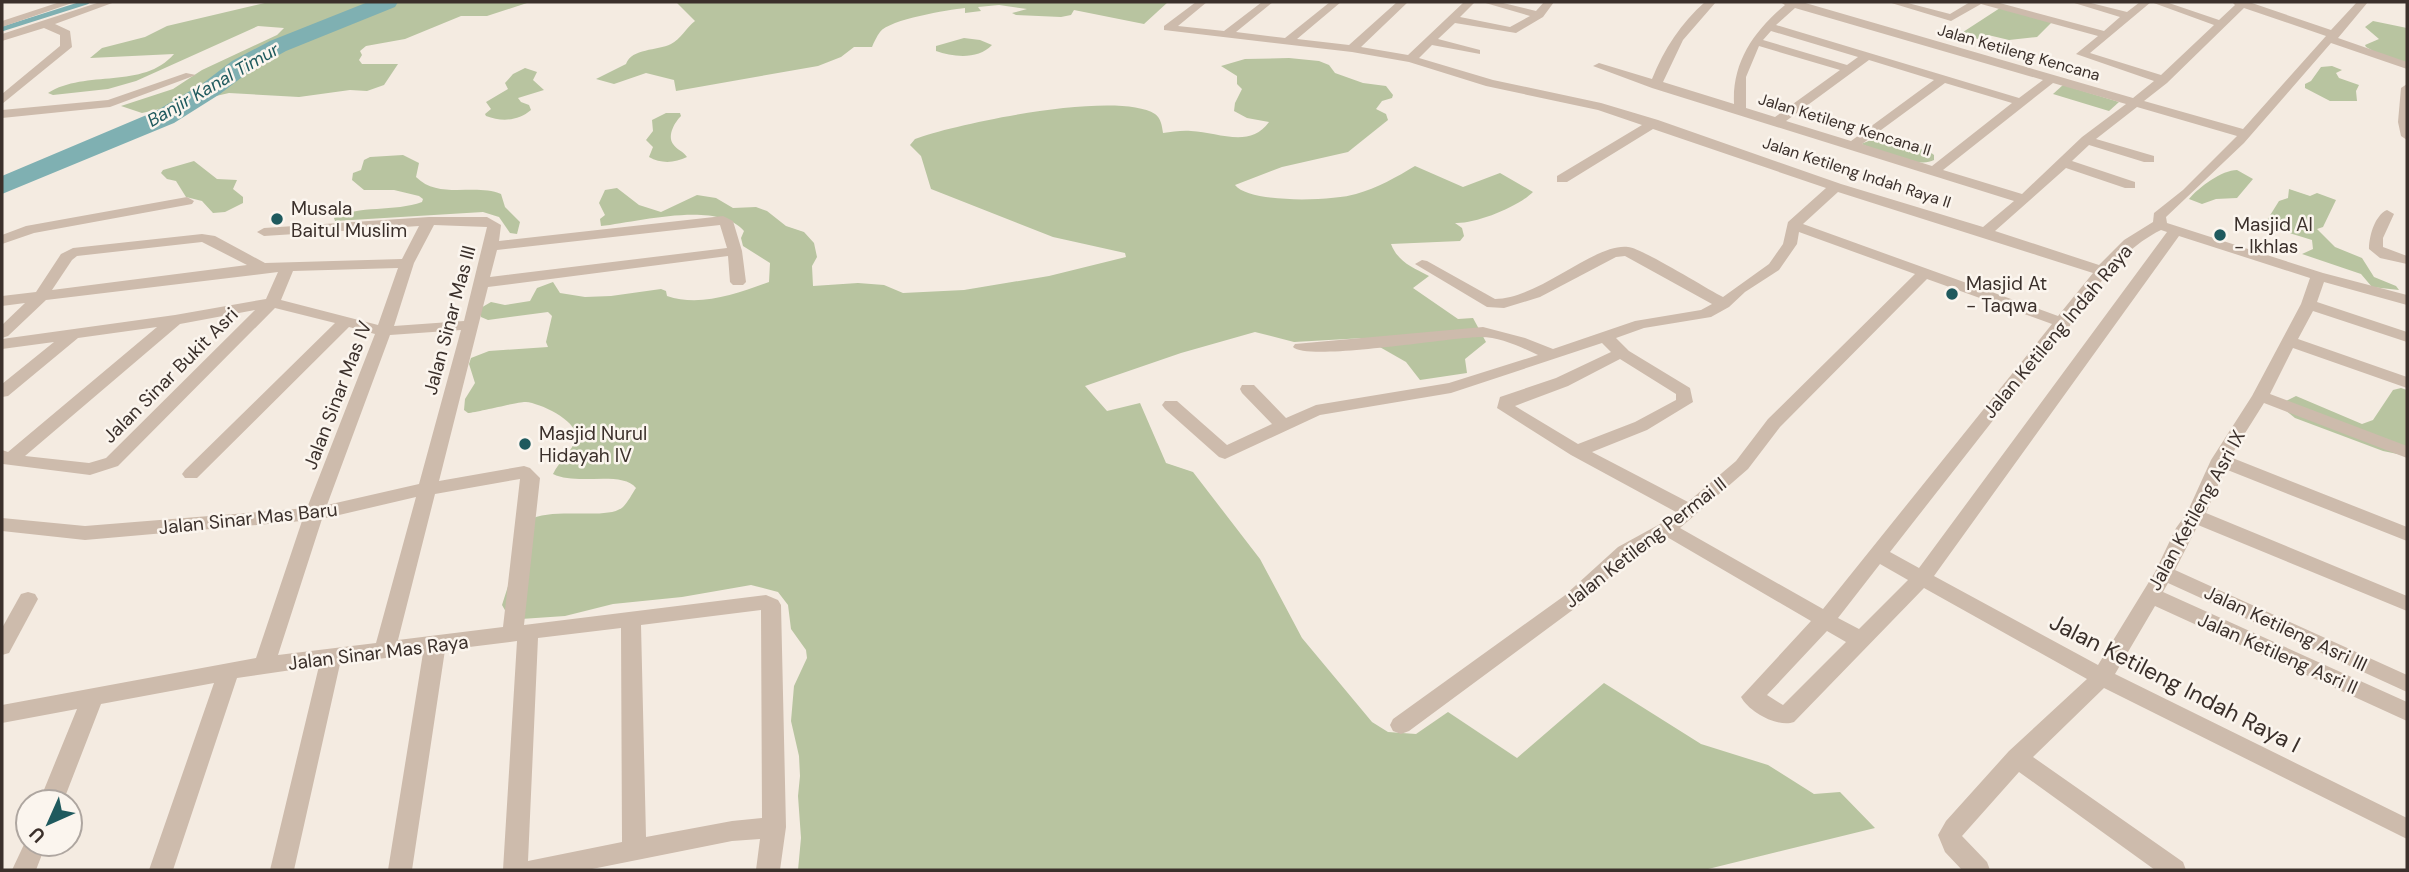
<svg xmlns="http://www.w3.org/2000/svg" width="2409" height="872" viewBox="0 0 2409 872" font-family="'DM Sans',sans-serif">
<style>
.green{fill:#b8c4a0}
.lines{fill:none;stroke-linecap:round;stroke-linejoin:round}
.stream{stroke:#7fb0b2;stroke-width:4.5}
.river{fill:#7fb0b2;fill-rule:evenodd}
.minor{fill:#cdbbac;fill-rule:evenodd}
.poi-dot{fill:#1f5a5e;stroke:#fbf5ee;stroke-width:2.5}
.labels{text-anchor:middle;stroke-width:5;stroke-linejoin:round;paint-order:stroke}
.far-street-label{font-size:16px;fill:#3b302b;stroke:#fbf5ee}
.far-water-label{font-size:18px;font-style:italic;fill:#1f5a5e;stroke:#fbf5ee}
.poi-label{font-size:19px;fill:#3b302b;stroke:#fbf5ee;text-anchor:start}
.street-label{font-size:19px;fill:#3b302b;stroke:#fbf5ee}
.near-street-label{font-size:23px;fill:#3b302b;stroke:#fbf5ee}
</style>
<rect width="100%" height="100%" fill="#f4ebe1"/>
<g class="green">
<path d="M269 2H530L487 16H461L405 39 366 46 360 51 362 55 359 60 362 64H398L384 85 367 91 350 90 299 97 229 93 142 113 121 106 173 89 202 70 277 35 284 28 258 26 136 81 108 89 53 95 48 93C86 69 143 90 174 54L90 58 102 48 145 37 167 26Z"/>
<path d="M676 2H1168L1144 24 1074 10 1071 15 1061 17 1016 15 1012 13 1027 9 999 5 978 7 981 11 965 13V8C948 10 890 19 880 32 877 36 874 42 872 47H854L841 57 818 66 676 91 674 80 646 73 614 84 596 79 626 64C632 48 657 51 671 44 680 40 687 27 695 21Z"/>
<polygon points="2000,8 2052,22 2037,37 2009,40 1988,35 1977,39 1960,34"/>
<polygon points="2373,21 2407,28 2407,64 2384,57 2366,47 2365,45 2379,39 2365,27"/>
<path d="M964 38 980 40 992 45C978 60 953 57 936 51V46Z"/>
<path d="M1289 58 1319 61 1329 65 1335 73 1363 83 1386 86 1393 95 1392 98 1382 101 1376 109 1386 114 1388 120 1348 152 1282 167 1235 185C1250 204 1333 201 1356 194 1377 188 1397 177 1415 166L1463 187 1500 173 1533 192C1518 207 1476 224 1455 223L1462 228 1464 236 1460 241 1391 244C1398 262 1412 267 1429 276L1413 288 1458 319 1473 318 1486 342 1465 359 1467 373 1420 380 1406 362 1364 338 1294 342 1255 332 1181 353 1085 386 1107 411 1140 403 1166 463 1193 472 1260 559 1302 638 1372 722 1388 732 1416 734 1448 712 1517 758 1604 683 1701 744 1768 765 1814 794 1840 792 1875 828 1704 870H798L801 838 798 796 800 776 799 756 791 721 794 686 807 658 806 650 791 629 788 605 778 592 751 585 682 597 613 604 565 616 521 619 506 612 502 605 509 583V576L528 520C555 506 607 521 623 507 628 502 632 494 636 488 622 470 577 486 553 474 559 461 573 452 576 437 578 421 540 403 526 402 521 401 478 412 468 413L464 410 465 399 475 383 469 364 471 358 489 351 548 347 546 342 552 316 548 312 488 320 481 317 479 309 491 302 505 305 530 301 537 288 553 282 560 293 585 297 611 296 661 289 666 291 667 296C700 307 737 294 769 282L770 263 743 246 741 238 744 231C718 200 638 222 601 226L600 219 605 215 599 203 605 190 617 188 639 205 661 212 697 195 716 198 733 208 756 207 767 211 786 226 804 232 814 243 817 257 812 266 813 286 858 283 884 285 903 293 964 290 1049 276 1126 257 1125 253 1053 237 931 189 921 156 910 145 915 139C958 123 1117 90 1155 114 1161 118 1162 126 1163 133 1172 132 1182 130 1191 131 1218 132 1250 149 1269 122L1247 118 1234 111 1235 103 1242 89 1237 84V76L1221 66 1245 59Z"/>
<polygon points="2332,66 2342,70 2336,73 2339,78 2359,85 2356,91 2357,101 2330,101 2305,88 2305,84 2311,81 2321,67"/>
<path d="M525 68 537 72 533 80 544 90 518 98 521 102 529 105 531 110C518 121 502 122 486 116L485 114 491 109 486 102 508 89 505 83 513 74Z"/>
<polygon points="2063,85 2119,102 2109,111 2053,94"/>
<path d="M666 113H680L681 116C675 122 667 135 673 144 677 150 683 151 687 157 675 163 661 164 649 157L653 147 646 140 653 131 652 120Z"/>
<path d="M1876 138H1886L1930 152 1934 155V160C1918 169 1878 150 1861 144Z"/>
<path d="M403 155 419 163 416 177C439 200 475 183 501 194L505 207 520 222 517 234 510 233 499 217 483 212 335 221 334 218C358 205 395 212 422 202L423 199 419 196 394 190H364L352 180 353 173 361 170 364 160 370 157Z"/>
<polygon points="194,161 217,179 237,180 233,189 243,197 243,203 225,212 213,213 202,201 186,197 176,181 167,179 161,173 163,170"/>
<path d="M2237 170 2253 179 2237 198 2216 199 2202 204 2189 199C2199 187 2222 170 2237 170Z"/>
<polygon points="2289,189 2310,196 2317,193 2336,200 2323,227 2317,229 2335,247 2362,258 2374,277 2396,286 2399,290 2372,287 2361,274 2302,254 2313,249 2312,240 2264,225 2279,201 2288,198"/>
<polygon points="2401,388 2407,390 2407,456 2383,451 2295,418 2285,410 2286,401 2296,396 2362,424 2373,420 2393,390"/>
</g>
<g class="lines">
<polyline class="stream" points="2,29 87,2"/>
<polygon class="river" points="368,2 398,2 395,7 286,51 250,71 220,94 174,123 2,194 2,176 156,111 202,84 232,61 270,41"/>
<g class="minor">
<polygon points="60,2 75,2 2,27 2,21"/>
<polygon points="100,2 115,2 55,24 70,31 72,47 2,104 2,94 60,46 60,35 44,28 2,41 2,34"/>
<path d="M1196 2H1207L1178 26 1224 31 1262 2H1273L1236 32 1285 38 1330 2H1341L1297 39 1349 45 1397 2H1408L1361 47 1408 55 1464 2H1475L1460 17 1510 27 1530 16 1482 2H1499L1536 11 1544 2H1554L1543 17 1516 33 1455 23 1438 39 1480 50V54L1432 45 1419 58 1493 80 1601 103 1658 120 1841 184 1983 227 2014 201 1652 88 1593 66 1599 63 1652 79C1664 49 1681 23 1705 2H1716L1683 40 1663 82 1734 104C1732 62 1754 31 1785 5L1780 2H1802L2133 98 2154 81 2076 54 2098 36 1981 4 1951 21 1888 2H1904L1950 14 1970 2H1996L2104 31 2120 17 2071 2H2087L2127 12 2140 2H2166L2219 20 2235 5 2232 2H2249L2331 30 2357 2H2368L2338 38 2407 62V69L2331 43 2244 143 2166 217 2167 223 2323 273 2407 295V305L2324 282 2317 302 2407 332V342L2313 311 2298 339 2407 377V388L2293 348 2270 394 2407 446V458L2264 403 2230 457 2407 527V541L2225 469 2206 513 2407 596V611L2198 525 2175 570 2407 675V692L2168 583 2163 592 2407 702V721L2155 606 2115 674 2407 818V839L2104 688 2033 757 2183 862 2186 870H2155L2019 772 1962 836 1987 862 1990 870H1962L1945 852 1938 835 1946 821 2009 751 2087 679 1924 588 1794 722C1778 728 1749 712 1741 697L1811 621 1667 537 1632 557 1578 606 1409 731 1401 734 1393 731 1390 725 1393 719 1564 596 1618 547 1660 524 1676 512 1571 455 1497 408 1500 397 1556 378 1611 352 1602 343 1451 393 1320 415 1225 459 1219 457 1165 409 1162 405 1165 401H1177L1227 445 1272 424 1242 393 1240 389 1242 385H1254L1286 418 1316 405 1449 383 1538 355C1521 347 1500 337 1481 337 1451 337 1308 362 1293 347L1295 344 1483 327 1525 338 1553 349 1635 321 1701 310 1712 304 1625 256 1616 257 1540 297 1504 308 1487 307 1415 264 1422 260 1427 261 1495 299C1539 299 1594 243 1628 247 1642 248 1705 288 1723 297L1769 264 1783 244 1788 222 1826 188 1653 129 1567 182H1557V176L1642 125 1598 110 1486 86 1409 62 1352 52 1164 30V26ZM2151 2 2214 25 2161 75 2090 53ZM1795 8 2043 80 2019 98 1776 25ZM2244 8 2326 36 2243 129 2144 101 2167 83ZM1771 31 1858 57 1847 65 1763 40ZM1759 46 1840 70 1775 117 1746 108V77ZM1869 60 1934 80 1851 141 1786 121ZM1945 83 2012 103 1932 166 1862 144ZM2053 83 2126 104 2082 137 2022 194 1943 170ZM2137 107 2237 136 2183 190 2154 213 2153 222 2124 240 2099 265 1995 231 2066 168 2125 188H2135V182L2072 161 2089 145 2144 162H2154V156L2096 139ZM1838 192 2093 273 2058 316 1803 224ZM2161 230 2167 232 1919 568 1890 552 2066 327 2070 326 2071 321C2097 287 2122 249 2161 230ZM1799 232 1915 274 1768 419 1736 461 1688 502 1592 452 1647 430 1693 402 1690 388 1629 351 1616 338 1644 328 1711 317 1729 307 1745 292 1779 270 1797 244ZM2179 236 2310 278 2301 304 2252 396 2211 460 2187 513 2176 528 2155 572 2098 665 1934 576ZM1927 279 2052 324 1823 609 1680 528 1748 469 1780 427ZM1620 359 1676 394V400L1635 422 1578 444 1515 406 1568 386ZM1880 564 1908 580 1859 629 1838 618ZM1827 631 1846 642 1783 705 1767 695Z"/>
<polygon points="186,73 196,75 110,107 2,118 2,110 108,100"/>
<polygon points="2407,84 2407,140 2401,136 2398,122 2401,88"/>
<polygon points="187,197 194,201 192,204 34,233 2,244 2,235 26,226"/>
<path d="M2387 210 2394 214 2383 238V247L2407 256V264L2380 258 2369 249C2369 236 2375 215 2387 210Z"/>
<path d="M723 216 733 221 742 251 746 282 743 285H733L730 282 728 256 488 287 439 481 524 466 530 468 540 478 524 625 766 595 778 600 781 605 786 827 780 870H756L760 839 732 841 587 870H503L517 641 445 650 412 870H388L423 653 340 664 294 870H270L319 666 237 678 173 870H149L214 683 101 704 63 802H39L77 709 2 723V705L256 658 302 521 85 540 2 531V518L85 526 307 508 375 334 349 327 197 478H185L182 474 185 470 335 323 275 308 118 466 90 475 3 464 2 450 8 452 157 327 78 338 8 396 2 397V384L54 342 2 349V339L175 315 266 299 278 272 46 300 8 336 2 338V325L25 303 2 306V296L36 292 61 254 73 248 202 234 215 236 265 263 402 259 419 226 264 236 257 232 264 228 429 217H487L501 225 499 241ZM434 225 487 227 464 321 394 326 414 263ZM720 225 727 248 490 277 497 250ZM202 242 247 265 52 290 72 260 77 256ZM398 268 378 325 281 300 293 271ZM255 310 106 458 89 463 25 456 180 324ZM461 330 419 484 327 505 390 335ZM520 479 503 627 398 640 435 494ZM416 497 376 643 278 655 322 519ZM761 610 762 818 732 821 646 837 641 625ZM621 628 622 842 528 861 538 638Z"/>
<polygon points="28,592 35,594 38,599 9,653 2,655 2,628 21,594"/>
<polygon points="28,836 28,844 46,844 36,870 12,870"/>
</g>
</g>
<g class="poi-dot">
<circle cx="277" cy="219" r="7"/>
<circle cx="2220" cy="235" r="7"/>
<circle cx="1952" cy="294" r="7"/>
<circle cx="525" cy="444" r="7"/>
</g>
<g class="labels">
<g class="far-street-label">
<text transform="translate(2019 52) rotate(16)" y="6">Jalan Ketileng Kencana</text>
<text transform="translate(1845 124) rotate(17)" y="6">Jalan Ketileng Kencana II</text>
<text transform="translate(1857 172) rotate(18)" y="6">Jalan Ketileng Indah Raya II</text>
</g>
<g class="far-water-label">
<text transform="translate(213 85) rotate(-30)" y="6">Banjir Kanal Timur</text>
</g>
<g class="poi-label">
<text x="291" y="215">Musala<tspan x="291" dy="22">Baitul Muslim</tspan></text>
<text x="2234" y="231">Masjid Al<tspan x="2234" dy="22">- Ikhlas</tspan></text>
<text x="1966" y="290">Masjid At<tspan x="1966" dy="22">- Taqwa</tspan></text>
<text x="539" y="440">Masjid Nurul<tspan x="539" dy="22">Hidayah IV</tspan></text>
</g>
<g class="street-label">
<text transform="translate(449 320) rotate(-75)" y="7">Jalan Sinar Mas III</text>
<text transform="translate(2057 331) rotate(-50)" y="7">Jalan Ketileng Indah Raya</text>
<text transform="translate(170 375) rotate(-45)" y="7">Jalan Sinar Bukit Asri</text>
<text transform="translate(337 395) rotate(-69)" y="7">Jalan Sinar Mas IV</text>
<text transform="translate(2196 510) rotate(-61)" y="7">Jalan Ketileng Asri IX</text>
<text transform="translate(248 518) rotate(-6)" y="7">Jalan Sinar Mas Baru</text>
<text transform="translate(1645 542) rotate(-38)" y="7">Jalan Ketileng Permai II</text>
<text transform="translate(2286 628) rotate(25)" y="7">Jalan Ketileng Asri III</text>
<text transform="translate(378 652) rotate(-7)" y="7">Jalan Sinar Mas Raya</text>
<text transform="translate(2278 653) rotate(24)" y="7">Jalan Ketileng Asri II</text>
</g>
<g class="near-street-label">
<text transform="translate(2175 683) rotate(27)" y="8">Jalan Ketileng Indah Raya I</text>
</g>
</g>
<rect width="2409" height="872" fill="none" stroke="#3b302b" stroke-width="7"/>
<g transform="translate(49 823) rotate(225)"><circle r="33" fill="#fbf5ee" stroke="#aea6a0" stroke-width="2"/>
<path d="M0-5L12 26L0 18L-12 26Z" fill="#1f5a5e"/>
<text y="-10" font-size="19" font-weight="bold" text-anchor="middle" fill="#3b302b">U</text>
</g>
</svg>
